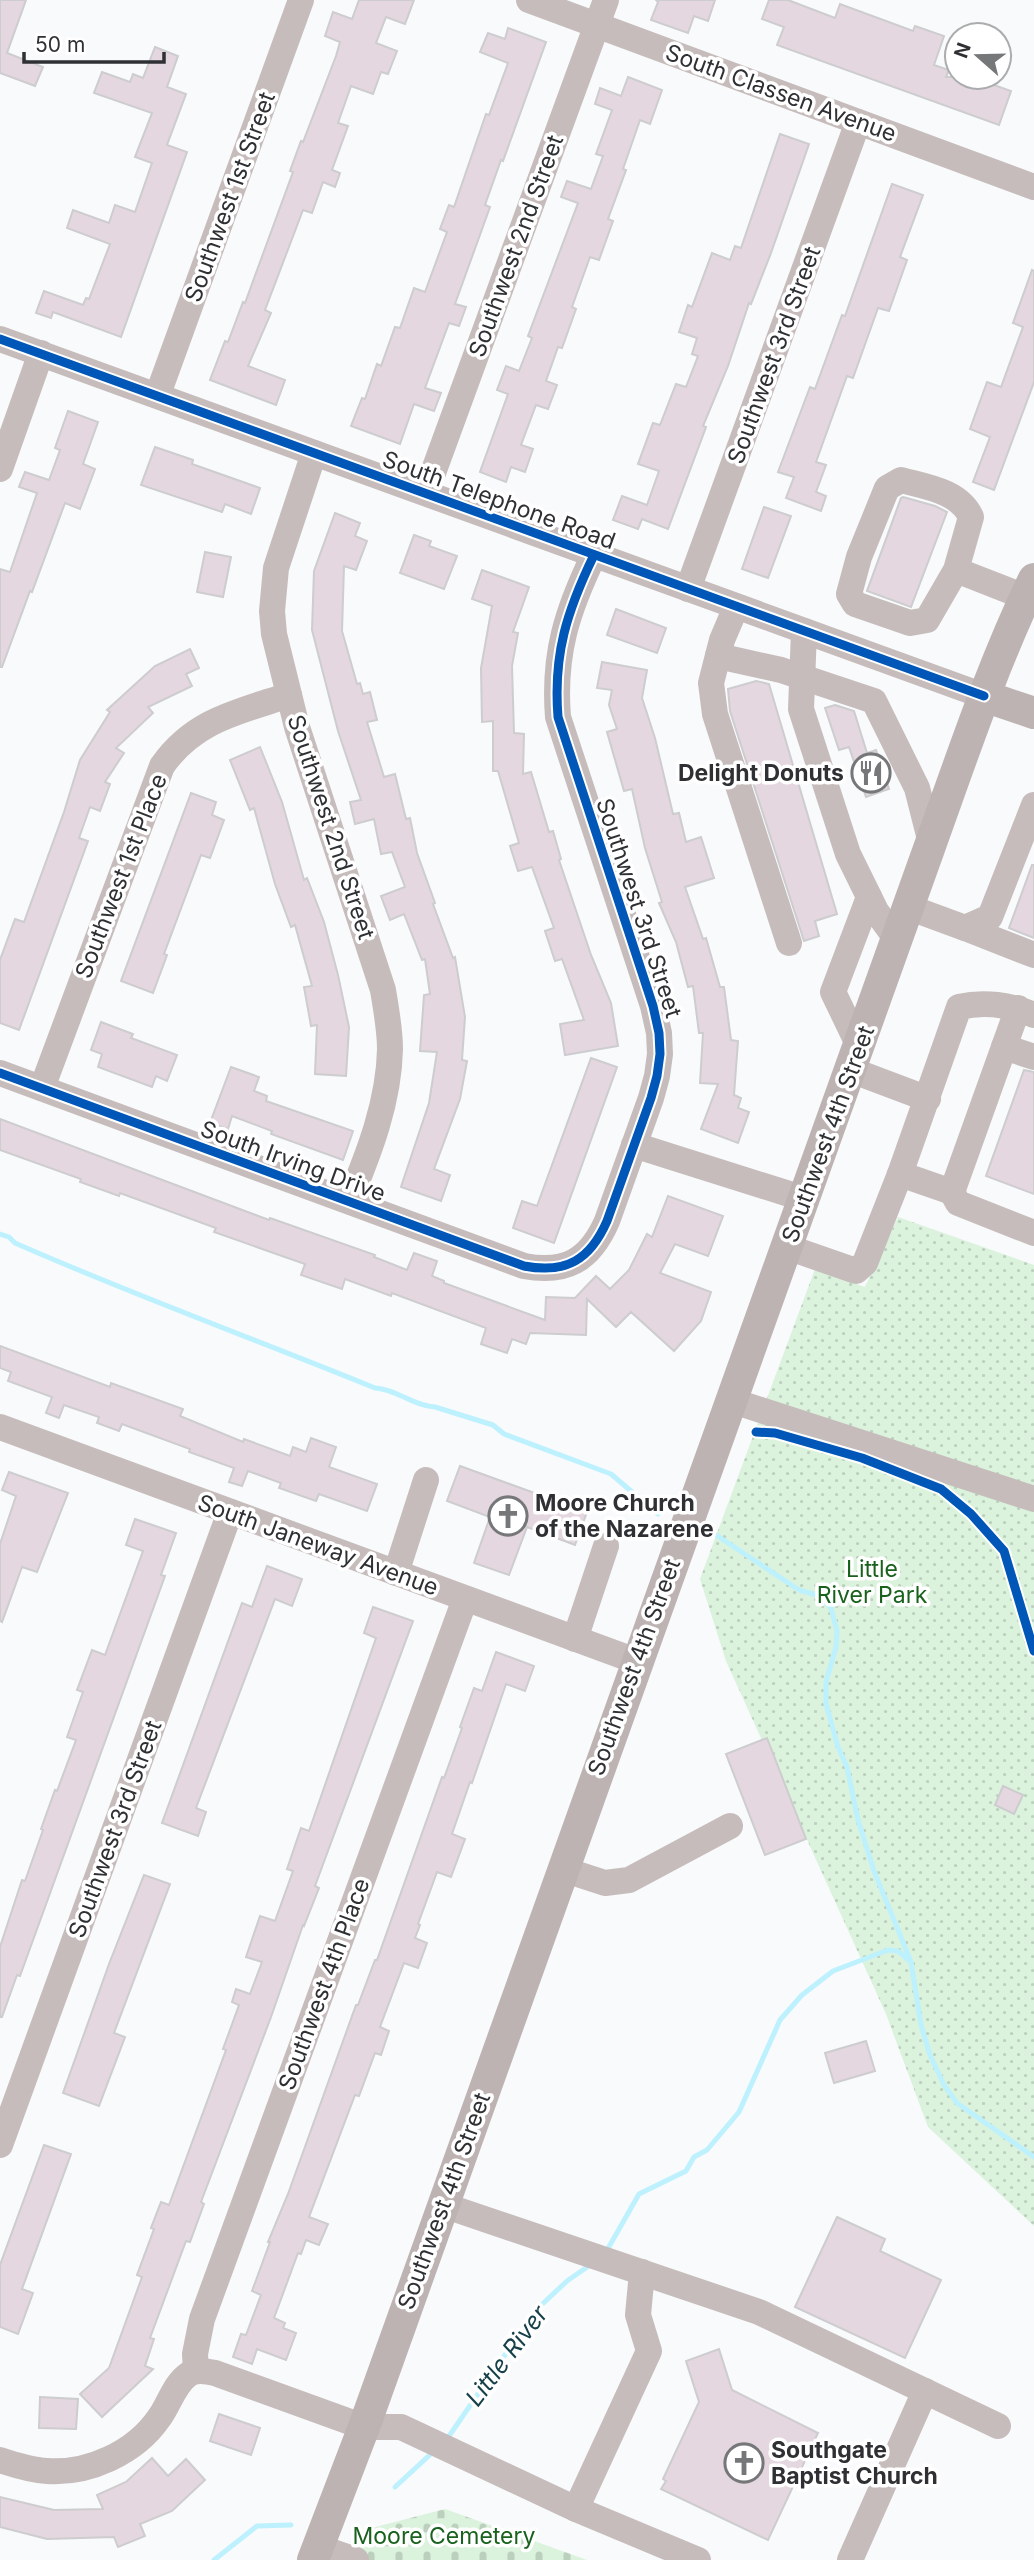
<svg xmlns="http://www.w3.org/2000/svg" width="1034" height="2560" viewBox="0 0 1034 2560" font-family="Inter,sans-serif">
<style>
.cemetery{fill:url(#cemetery-stones)}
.park{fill:url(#park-dots)}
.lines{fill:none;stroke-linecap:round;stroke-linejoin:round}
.stream{stroke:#bdf1fd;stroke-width:5}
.building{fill:#e5d7df;stroke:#cdccce;stroke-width:2}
.minor{stroke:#c6bcbb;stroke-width:26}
.major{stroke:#beb3b3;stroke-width:32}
.cycleway-casing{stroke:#fff;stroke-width:13}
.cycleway{stroke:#0057b8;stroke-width:9}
.labels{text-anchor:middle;stroke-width:7;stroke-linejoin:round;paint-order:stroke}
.street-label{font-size:23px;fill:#2e3033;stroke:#fff}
.poi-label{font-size:23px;font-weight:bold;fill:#2e3033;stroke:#fff;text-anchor:start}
.park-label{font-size:23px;fill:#19621e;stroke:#fff}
.water-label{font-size:24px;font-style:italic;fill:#15414a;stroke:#fff}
</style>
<defs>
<pattern id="cemetery-stones" width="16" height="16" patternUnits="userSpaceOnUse" patternTransform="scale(1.75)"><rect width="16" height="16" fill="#dbf2dd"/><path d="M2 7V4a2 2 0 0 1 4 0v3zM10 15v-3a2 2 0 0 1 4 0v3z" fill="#bcd0be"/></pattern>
<pattern id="park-dots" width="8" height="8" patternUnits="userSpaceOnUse" patternTransform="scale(1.75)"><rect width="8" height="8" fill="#dbf2dd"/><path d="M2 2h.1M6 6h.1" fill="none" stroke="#bcd0be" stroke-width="1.8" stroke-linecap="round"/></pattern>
</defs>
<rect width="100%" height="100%" fill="#f8fafc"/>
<polygon class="cemetery" points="445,2509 587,2560 357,2560 360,2531"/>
<polygon class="park" points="898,1217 1034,1265 1034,2226 928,2127 886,2014 726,1661 700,1579 815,1269 865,1287"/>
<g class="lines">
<g class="stream">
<path d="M0 1234 9 1237 15 1243C133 1295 255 1339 375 1388 396 1389 413 1406 435 1407L493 1425 504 1434 611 1474 658 1514"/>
<polyline points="716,1535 799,1590 820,1596 831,1608 837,1631 836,1647 826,1682 826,1704 838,1747 847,1767 858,1820 874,1871 911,1962 921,2025 930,2055 944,2085 957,2103 1034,2157"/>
<polyline points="606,2252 639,2194 686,2171 694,2157 707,2150 739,2112 780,2020 802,1995 833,1971 888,1950 898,1951 911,1962"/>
<polyline points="447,2439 536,2310 567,2281 590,2265"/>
<polyline points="395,2487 434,2451"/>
<polyline points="214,2560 257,2526 291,2525"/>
</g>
</g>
<g class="building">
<polygon points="0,0 26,0 7,53 43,67 35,86 0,73"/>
<polygon points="359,0 414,0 405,24 386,17 376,43 397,51 388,74 381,72 373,94 351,86 338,123 348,126 332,170 340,173 335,187 323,182 312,213 303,210 265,310 271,313 248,366 285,380 276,405 210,380 225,341 228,342 243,302 245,303 293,172 290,171 301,141 303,142 336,56 340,42 325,36 333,12 352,19"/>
<polygon points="656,0 715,0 708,21 694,16 688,33 651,20 658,2"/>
<polygon points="769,0 788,0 835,18 840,4 913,31 915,26 944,36 934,65 949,70 946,77 972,77 1011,91 999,125 777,45 784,27 762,19"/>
<polygon points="508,28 546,42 503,161 501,160 485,205 490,207 455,304 466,307 459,326 449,323 425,388 441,393 434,411 414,404 400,444 351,426 362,398 365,399 377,364 381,366 395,327 400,328 414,288 425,292 447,232 440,229 449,205 454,207 486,114 489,115 508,63 480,52 488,33 505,39"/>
<polygon points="155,47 178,56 167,87 186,94 167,145 187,152 121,337 53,312 51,318 36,313 44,291 83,305 86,298 89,299 110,244 67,228 73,210 109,223 115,205 135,212 152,163 135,157 152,113 94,93 102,72 130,82 133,74 143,78"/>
<polygon points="628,77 662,90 650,124 640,120 623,169 626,170 608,219 613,221 599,260 590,257 572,307 576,309 562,348 558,347 546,381 557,385 548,409 536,405 521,445 533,449 525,472 511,467 506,482 480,472 508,394 497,390 506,366 519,371 532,338 528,336 578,203 561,197 567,181 591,189 603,156 596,154 612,110 595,104 600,88 621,96"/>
<polygon points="780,134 809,144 771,253 751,304 749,303 728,366 703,426 706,427 668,529 642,519 638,529 613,520 622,496 647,505 659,471 638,464 653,423 660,425 676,384 686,387 698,356 692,354 697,338 679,332 688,305 692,307 712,253 730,260 735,246 741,248"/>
<polygon points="892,184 923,195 900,257 907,260 889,311 878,308 853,378 847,376 816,462 826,465 816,492 826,496 821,511 786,498 794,477 778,472 810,387 815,389 842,315 845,316"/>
<polygon points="1032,270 1034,271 1034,382 994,490 973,482 990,437 970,429 987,382 1001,387 1023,327 1013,323"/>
<polygon points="68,411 98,422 83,464 95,469 80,509 65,503 32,592 30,591 2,667 0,667 0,569 10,572 37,493 19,487 25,472 49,480 60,450 55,448"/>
<polygon points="155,447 193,460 192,464 260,488 251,514 225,504 222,512 141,485"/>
<polygon points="903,497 935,506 947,512 911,607 867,591 901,498"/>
<polygon points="764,507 791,516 768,578 742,569"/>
<polygon points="335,513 360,523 355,536 367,541 356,570 344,566 342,631 357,684 360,683 363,694 370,692 377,720 367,722 384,777 395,774 406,819 410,818 417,853 435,903 433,904 453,958 455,957 465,1017 462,1060 467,1061 460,1099 434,1169 450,1175 441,1201 401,1187 429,1103 437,1052 420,1051 424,995 430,994 425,959 422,960 404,914 390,920 381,896 405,887 392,852 381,854 374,819 355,824 350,802 361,800 338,731 312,630 314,571"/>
<polygon points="414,535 431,541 429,546 457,556 444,589 400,573"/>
<polygon points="205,552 231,557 223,597 197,592"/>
<polygon points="482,570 529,587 513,632 518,633 512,666 514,733 524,734 523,774 531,772 549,832 553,831 561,859 559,860 591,955 611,1003 618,1046 565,1055 560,1024 584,1020 562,959 555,961 545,931 554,928 532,867 518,871 510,846 519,843 498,771 493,771 493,721 482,722 481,668 492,606 472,599"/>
<polygon points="616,609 666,628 657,653 607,635"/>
<polygon points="190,649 199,668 186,674 192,686 148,707 153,713 116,748 124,753 105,782 110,784 100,811 90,807 79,838 88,841 19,1030 0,1023 0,960 15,919 24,922 64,812 80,760 110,712 107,710 155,666"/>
<polygon points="602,662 647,670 642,698 655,738 673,814 679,813 686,842 701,837 714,878 685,887 703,939 706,938 720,987 724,987 731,1040 738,1041 734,1095 741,1098 738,1108 749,1112 738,1143 701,1129 718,1084 700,1083 703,1033 699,1033 693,986 688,987 676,942 659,903 662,902 645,848 632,789 624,791 607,732 617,729 609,705 612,690 597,688"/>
<polygon points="756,681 769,684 837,914 815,921 819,936 804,941 730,711 728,689"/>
<polygon points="835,705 854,711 867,753 876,750 889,789 866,797 849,747 839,750 825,708"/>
<polygon points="260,747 282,802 304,880 307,878 324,922 338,975 349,1027 346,1076 315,1074 317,1025 311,1026 304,987 312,986 295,925 291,927 275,884 254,808 250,810 230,760"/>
<polygon points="191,793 216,802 212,815 224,820 210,858 201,855 164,954 167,955 153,993 121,981"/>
<polygon points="1032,865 1034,865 1034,938 1009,928"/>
<polygon points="101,1022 133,1034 131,1038 177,1055 167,1081 156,1076 152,1087 98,1067 102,1054 91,1050"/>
<polygon points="591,1058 617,1067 554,1243 513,1228 522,1201 537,1206"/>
<polygon points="231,1067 259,1077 254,1091 267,1096 266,1101 353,1131 343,1160 271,1134 272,1131 232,1116 228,1129 210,1123"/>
<polygon points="1024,1070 1034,1072 1034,1194 986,1176"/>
<polygon points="0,1119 269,1220 270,1218 375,1255 374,1257 407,1270 414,1253 437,1261 432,1276 444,1281 444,1283 545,1320 546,1297 575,1298 596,1276 610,1289 629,1270 647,1234 652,1237 668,1196 723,1216 708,1256 675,1244 660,1273 711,1292 701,1321 674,1351 631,1312 616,1327 587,1299 586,1335 530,1333 526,1344 512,1339 507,1353 481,1344 486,1328 392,1293 391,1296 345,1279 342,1289 301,1275 305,1264 214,1232 216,1228 120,1193 119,1196 80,1182 81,1179 0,1150"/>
<polygon points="0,1346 110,1387 111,1383 183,1409 180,1416 243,1442 244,1439 290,1456 293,1447 306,1452 311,1438 336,1447 329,1467 377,1484 367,1511 319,1494 316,1501 279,1488 281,1483 248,1471 242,1486 229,1482 234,1468 189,1452 190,1449 122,1424 119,1431 97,1423 99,1417 64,1405 59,1418 46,1413 52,1397 8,1381 11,1372 0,1368"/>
<polygon points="460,1466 587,1512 575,1545 527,1527 509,1575 474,1563 490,1517 447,1501"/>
<polygon points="9,1472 68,1493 37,1572 22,1567 2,1622 0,1621 0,1544 16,1496 2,1490"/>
<polygon points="135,1519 176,1533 161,1575 165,1576 20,1976 17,1975 2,2017 0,2017 0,1947 22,1880 25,1881 43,1830 41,1829 55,1790 57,1791 76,1740 67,1737 83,1692 77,1690 92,1650 105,1655 143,1551 126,1545"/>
<polygon points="267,1566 302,1579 292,1606 275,1599 196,1808 206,1812 198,1836 162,1823 242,1603 252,1607"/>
<polygon points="373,1607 413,1621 315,1886 319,1888 304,1926 303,1925 271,2017 201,2202 204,2204 190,2242 186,2241 150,2338 154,2339 145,2366 153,2369 102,2417 80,2394 109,2368 142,2277 137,2275 154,2229 151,2228 161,2202 169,2205 226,2050 223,2049 239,2005 232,2002 236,1989 250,1994 262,1962 246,1957 260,1916 275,1921 293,1871 287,1869 301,1828 309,1831 376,1638 364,1633"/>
<polygon points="496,1652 534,1666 525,1691 506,1684 472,1783 470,1782 452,1834 465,1839 451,1877 437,1872 418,1924 420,1925 415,1938 427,1943 418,1968 404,1963 380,2027 389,2031 381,2055 375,2053 359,2096 355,2095 309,2217 328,2224 319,2245 306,2240 301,2254 298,2253 274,2318 285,2323 283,2328 296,2333 286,2360 257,2349 252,2364 233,2357 241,2334 246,2335 261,2295 252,2291 270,2242 268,2242 288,2194 356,2005 358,2005 375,1960 377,1960 442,1777 444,1778 462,1728 460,1727 474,1688 482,1691"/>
<polygon points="767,1738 806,1839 765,1855 726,1754"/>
<polygon points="1003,1786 1023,1795 1014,1814 995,1805"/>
<polygon points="144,1875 170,1884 114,2033 125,2037 99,2106 63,2093 109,1964"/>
<polygon points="866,2041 875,2071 834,2083 825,2053"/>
<polygon points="44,2145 71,2154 22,2289 33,2293 18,2334 0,2327 0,2265"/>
<polygon points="837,2217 885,2239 880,2251 941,2280 905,2358 795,2307"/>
<polygon points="719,2349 732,2390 818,2433 768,2540 661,2489 666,2481 663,2479 699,2402 686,2361"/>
<polygon points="40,2397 78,2399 76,2429 39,2428"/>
<polygon points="219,2414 260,2428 251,2455 210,2441"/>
<polygon points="152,2458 168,2476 186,2459 205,2480 172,2511 140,2524 145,2536 118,2547 114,2537 47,2539 0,2527 0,2497 54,2510 103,2509 97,2495 126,2482"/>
</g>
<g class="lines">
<g class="minor">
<polyline points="529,0 1034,187"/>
<polyline points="0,339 984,696"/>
<polyline points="158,394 301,0"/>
<path d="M314 453 276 568 272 611 274 634 297 727 383 990C386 1009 390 1029 390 1049 389 1102 369 1153 349 1201"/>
<polyline points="0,469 41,353"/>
<polyline points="426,492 606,0"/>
<path d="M956 570 927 620 910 623 855 604 849 594 859 557 887 488 901 480C927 487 959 491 971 517L956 570 1025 597"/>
<polyline points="688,589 858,122"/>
<polyline points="736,607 722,640 711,683 715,714 789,943"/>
<polyline points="804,631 801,709 848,854 876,911 897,940"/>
<polyline points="718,656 781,670 874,701 917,788 931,843"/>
<polyline points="908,907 965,928 990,917 1034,805"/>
<polyline points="965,928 1034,955"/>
<polyline points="859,1046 833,992 869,897"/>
<polyline points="1004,1047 1034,1057"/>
<polyline points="851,1070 928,1099"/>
<path d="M0 1073 524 1266C566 1274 590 1260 607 1221L651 1098 657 1076 660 1054 659 1033 653 1006 558 717C553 654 567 611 594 555"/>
<path d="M42 1088 162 766C194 720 238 712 289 695"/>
<polyline points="634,1145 805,1199"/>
<polyline points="900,1174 952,1192 1018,1008"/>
<polyline points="952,1192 958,1203 1034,1233"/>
<path d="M787 1247 856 1271 865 1263 900 1174 959 1007C984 1001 1011 1005 1034 1015"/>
<polyline points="730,1400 1034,1499"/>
<polyline points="0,1427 636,1661"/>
<polyline points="396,1573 426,1480"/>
<polyline points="575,1639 606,1546"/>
<polyline points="562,1869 605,1883 629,1880 730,1826"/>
<polyline points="0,2145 230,1512"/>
<polyline points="443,2205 759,2312 998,2426"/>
<polyline points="196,2371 195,2354 202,2319 465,1599"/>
<path d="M0 2460C15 2465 31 2470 47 2471 88 2474 135 2453 159 2418 169 2405 174 2384 189 2374 197 2369 206 2371 215 2373L364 2427H401L576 2509 649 2351 638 2315 642 2272"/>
<polyline points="576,2509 698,2560"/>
<polyline points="318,2547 356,2560"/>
<polyline points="850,2560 925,2391"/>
</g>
<g class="major">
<polyline points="984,696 1034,713"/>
<path d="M313 2560 364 2427 931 843C963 754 993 664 1034 579"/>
</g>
<g class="cycleway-casing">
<g id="cycleway">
<polyline points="0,339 984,696"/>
<path d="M0 1073 524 1266C566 1274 590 1260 607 1221L651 1098 657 1076 660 1054 659 1033 653 1006 558 717C553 654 567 611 594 555"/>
<polyline points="756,1432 775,1433 862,1458 941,1489 971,1514 1004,1551 1034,1651"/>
</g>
</g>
<use href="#cycleway" class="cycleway"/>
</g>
<defs>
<g id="restaurant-ring" transform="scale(2.0125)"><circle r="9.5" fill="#fff" stroke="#757779" stroke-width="1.5"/><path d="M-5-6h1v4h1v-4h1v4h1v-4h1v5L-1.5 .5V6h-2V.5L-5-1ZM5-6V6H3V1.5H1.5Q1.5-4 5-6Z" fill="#757779"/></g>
<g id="church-ring" transform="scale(2.0125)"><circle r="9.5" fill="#fff" stroke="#757779" stroke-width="1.5"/><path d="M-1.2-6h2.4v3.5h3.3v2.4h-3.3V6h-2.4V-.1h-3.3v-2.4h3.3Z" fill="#757779"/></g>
</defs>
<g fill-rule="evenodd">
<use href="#restaurant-ring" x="871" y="773"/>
<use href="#church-ring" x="508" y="1516"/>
<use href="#church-ring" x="744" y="2463"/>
</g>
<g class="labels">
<g class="street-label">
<text transform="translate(781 93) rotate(20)" y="8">South Classen Avenue</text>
<text transform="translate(230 197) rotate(-70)" y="8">Southwest 1st Street</text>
<text transform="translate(516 246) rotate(-70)" y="8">Southwest 2nd Street</text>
<text transform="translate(774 355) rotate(-70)" y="8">Southwest 3rd Street</text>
<text transform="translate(499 500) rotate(20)" y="8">South Telephone Road</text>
<text transform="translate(331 827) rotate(72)" y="8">Southwest 2nd Street</text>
<text transform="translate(121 876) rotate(-69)" y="8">Southwest 1st Place</text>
<text transform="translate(639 908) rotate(72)" y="8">Southwest 3rd Street</text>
<text transform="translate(828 1134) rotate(-70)" y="8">Southwest 4th Street</text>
<text transform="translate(293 1161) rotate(20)" y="8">South Irving Drive</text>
<text transform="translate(318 1545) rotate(20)" y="8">South Janeway Avenue</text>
<text transform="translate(634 1667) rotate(-70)" y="8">Southwest 4th Street</text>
<text transform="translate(115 1829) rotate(-70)" y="8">Southwest 3rd Street</text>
<text transform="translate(324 1984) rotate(-70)" y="8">Southwest 4th Place</text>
<text transform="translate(444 2201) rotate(-70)" y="8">Southwest 4th Street</text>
</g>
<g class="poi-label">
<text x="844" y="781" text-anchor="end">Delight Donuts</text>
<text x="535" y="1511">Moore Church<tspan x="535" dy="26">of the Nazarene</tspan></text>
<text x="771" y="2458">Southgate<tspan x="771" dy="26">Baptist Church</tspan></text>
</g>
<g class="park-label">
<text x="872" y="1577">Little<tspan x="872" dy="26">River Park</tspan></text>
<text x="444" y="2544">Moore Cemetery</text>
</g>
<g class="water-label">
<text transform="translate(507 2356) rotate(-53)" y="8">Little River</text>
</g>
</g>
<g transform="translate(978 56) rotate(290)"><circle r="33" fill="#ffffff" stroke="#abacad" stroke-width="2"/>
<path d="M0-5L12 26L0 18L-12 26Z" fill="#757779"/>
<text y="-10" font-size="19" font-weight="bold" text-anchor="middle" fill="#2e3033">N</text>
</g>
<path d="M24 52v10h140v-10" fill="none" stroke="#2e3033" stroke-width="3.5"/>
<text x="35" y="52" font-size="21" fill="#2e3033" stroke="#ffffff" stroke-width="5" paint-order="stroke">50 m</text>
</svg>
